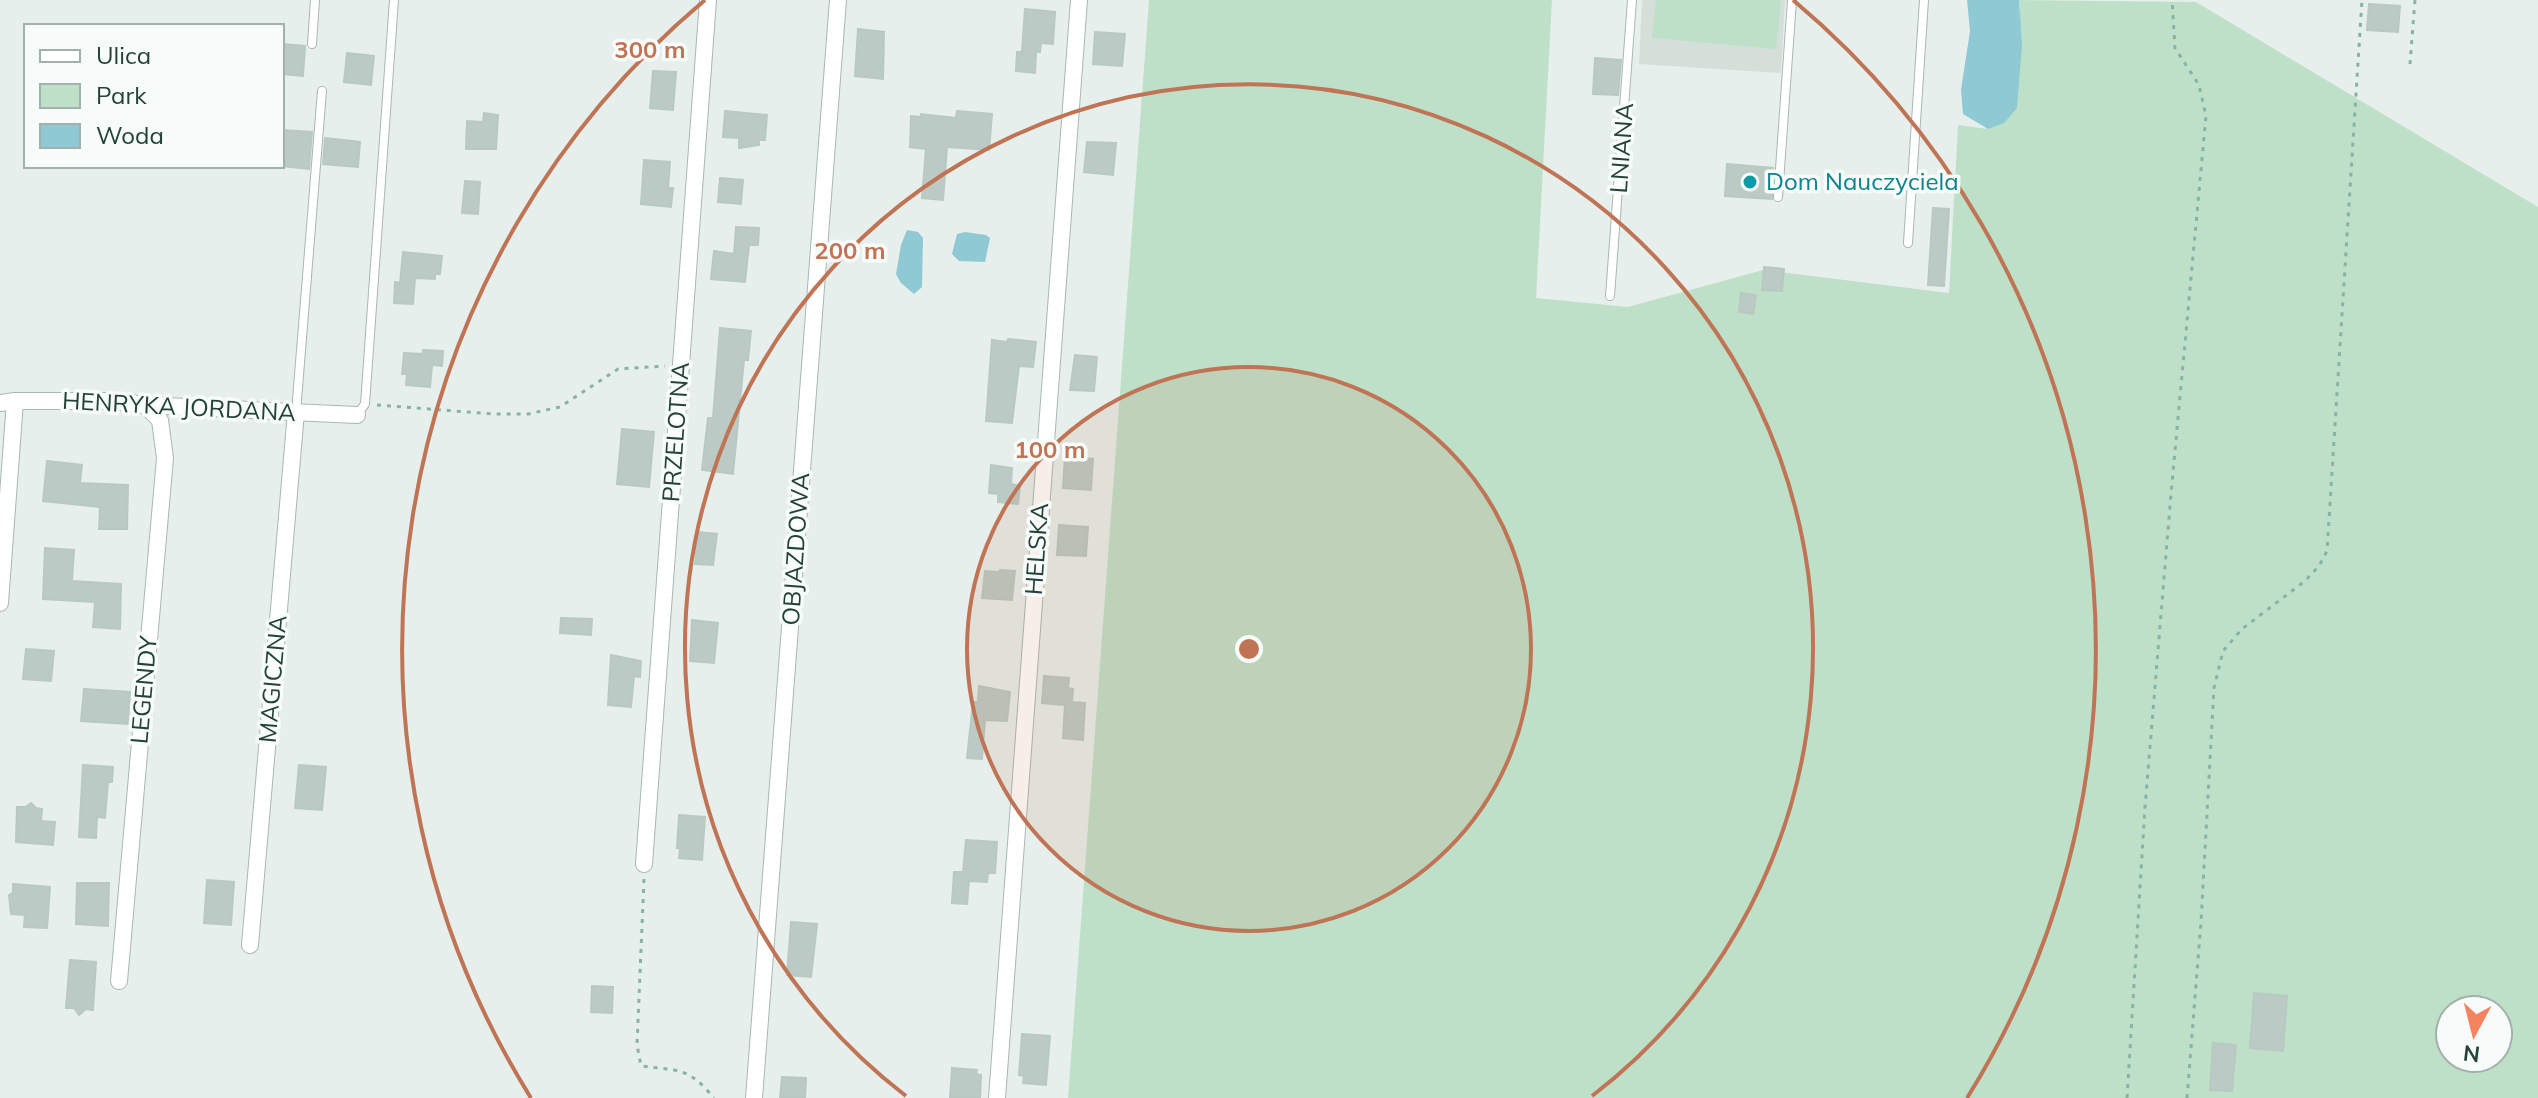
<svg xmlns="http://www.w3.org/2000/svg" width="2538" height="1098" viewBox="0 0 2538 1098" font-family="Mulish,sans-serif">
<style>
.built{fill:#d4dfda}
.green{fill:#bfe0c8;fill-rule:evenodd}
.water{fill:#8ec9d4}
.building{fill:#bbcac4;stroke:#b8c9c2;stroke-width:2}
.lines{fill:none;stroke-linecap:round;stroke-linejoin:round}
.service-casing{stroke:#a8b8b2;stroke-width:10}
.minor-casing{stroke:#a8b8b2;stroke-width:18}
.path{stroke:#86b3a5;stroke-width:3;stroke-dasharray:4 6;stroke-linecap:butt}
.service{stroke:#fff;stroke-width:8}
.minor{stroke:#fff;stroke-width:16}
.ring{fill:none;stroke:#c07456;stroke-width:4}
.culture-dot{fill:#0f9aa8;stroke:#f7fbf9;stroke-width:3}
.labels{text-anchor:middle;stroke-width:7;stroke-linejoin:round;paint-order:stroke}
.street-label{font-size:24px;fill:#24423a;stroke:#f7fbf9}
.culture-label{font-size:24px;fill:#0d838f;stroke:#f7fbf9;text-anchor:start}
.centre{fill:#c07456;stroke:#f7fbf9;stroke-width:4}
.ring-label{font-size:24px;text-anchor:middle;font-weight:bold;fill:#c07456;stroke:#f7fbf9;stroke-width:7;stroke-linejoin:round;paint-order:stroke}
</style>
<rect width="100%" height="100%" fill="#e6efeb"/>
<polygon class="built" points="1642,0 1785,0 1781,73 1639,64"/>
<g class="green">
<path d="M1149 0H1552L1536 298 1628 307 1763 270 1949 293 1958 125 1988 129 2020 9 2019 0 2196 2 2538 207V1098H1068ZM2450 1010H2498V1058H2450Z"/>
<polygon points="1656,0 1781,0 1776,49 1652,38"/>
</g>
<g class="water">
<polygon points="1967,0 2019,0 2022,45 2017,108 2004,123 1988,129 1963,114 1961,90 1970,31"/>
<polygon points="907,230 918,232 923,238 922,287 914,294 901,283 896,274 901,245"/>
<polygon points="965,232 986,235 990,238 985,262 959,261 952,254 957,234"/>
</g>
<g class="building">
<polygon points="2369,4 2400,6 2398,32 2367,30"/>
<polygon points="1025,9 1055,12 1053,44 1041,43 1040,52 1036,52 1035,73 1016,71 1017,52 1022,52"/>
<polygon points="858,29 884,32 883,79 855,76"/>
<polygon points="1095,32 1125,34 1122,66 1093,64"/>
<polygon points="282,44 305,46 303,76 282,74"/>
<polygon points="347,53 374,56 371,85 344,82"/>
<polygon points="1595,58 1621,60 1618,95 1593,94"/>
<polygon points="653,71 676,72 673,110 650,108"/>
<polygon points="725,111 767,115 765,140 759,140 759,145 739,148 739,138 723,137"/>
<polygon points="957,111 992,114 989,150 947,147 943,200 922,198 926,149 910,147 911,116 921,117 921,114 956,118"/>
<polygon points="484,113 498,115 496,149 466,149 467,121 483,122"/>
<polygon points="282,130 312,132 309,169 282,166"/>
<polygon points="325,138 360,142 358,167 323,164"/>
<polygon points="1087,142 1116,143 1113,175 1084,172"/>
<polygon points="644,160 670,162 668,188 673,188 671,207 641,204"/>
<polygon points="1727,164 1773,168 1772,199 1725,196"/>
<polygon points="720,178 743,180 741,204 718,202"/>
<polygon points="465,181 480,182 478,214 462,213"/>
<polygon points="1933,208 1949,209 1944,286 1928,285"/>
<polygon points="736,227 759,228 758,245 749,245 745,282 711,279 714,251 734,254"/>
<polygon points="403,252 442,256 440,274 435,274 435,279 415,278 413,304 394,303 395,282 400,283"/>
<polygon points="1764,267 1784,269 1782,291 1762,290"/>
<polygon points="1741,293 1756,295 1753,314 1739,312"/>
<polygon points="720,328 751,331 748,360 744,360 733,474 702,470 708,418 713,418"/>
<polygon points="1008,339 1036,342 1033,367 1019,366 1012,423 986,421 992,340 1007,342"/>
<polygon points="423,350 443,351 442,366 432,365 430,387 406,385 407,374 402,374 404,353 423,354"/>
<polygon points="1075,355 1097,357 1094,391 1070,390"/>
<polygon points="622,429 654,432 649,487 617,484"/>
<polygon points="1065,456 1093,459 1091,490 1063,488"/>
<polygon points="47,461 82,465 80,483 128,485 127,529 99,529 100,507 43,501"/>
<polygon points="991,465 1012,468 1011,484 1020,486 1018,504 998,502 998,494 989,493"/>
<polygon points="1059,525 1088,527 1086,556 1057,555"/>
<polygon points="698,532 717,534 713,565 695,564"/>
<polygon points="45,548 74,550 72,581 121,584 120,629 93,627 95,602 43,599"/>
<polygon points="1000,570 1015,571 1012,600 982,598 985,571 999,572"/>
<polygon points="561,618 592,619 591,635 560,633"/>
<polygon points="692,620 718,623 714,663 690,661"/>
<polygon points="26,649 54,651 51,681 23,679"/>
<polygon points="611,655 641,661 640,677 634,676 631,707 608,705"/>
<polygon points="1044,676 1069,678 1068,688 1073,689 1072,702 1085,703 1083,740 1063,738 1065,705 1042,703"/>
<polygon points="979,686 1010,692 1007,721 985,720 982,759 967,758 973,702 978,702"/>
<polygon points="84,689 130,692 128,724 81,721"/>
<polygon points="83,765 113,767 112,782 108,782 105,818 97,817 96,838 79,837"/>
<polygon points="299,765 326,767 322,810 295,808"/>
<polygon points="31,803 36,808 42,809 41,821 55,822 53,845 16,842 17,807 26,807"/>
<polygon points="679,815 705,817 702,860 679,858 680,848 677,848"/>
<polygon points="966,840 997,842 995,873 988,873 987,882 969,881 967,904 952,903 954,872 963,872"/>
<polygon points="207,880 234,882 231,925 204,923"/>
<polygon points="77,883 109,883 108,926 76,924"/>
<polygon points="13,884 50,887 47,928 24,927 25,915 11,914 9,895 13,893"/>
<polygon points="791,922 817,924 811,977 787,975"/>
<polygon points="70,960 96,962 93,1010 86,1009 79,1015 74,1008 66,1008"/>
<polygon points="592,986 613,987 612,1013 591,1012"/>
<polygon points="2254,993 2287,996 2283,1051 2250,1048"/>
<polygon points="1022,1034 1050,1036 1046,1085 1023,1083 1024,1076 1019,1075"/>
<polygon points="2213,1043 2236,1045 2232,1091 2210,1090"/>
<polygon points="952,1068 977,1070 976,1074 981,1075 980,1098 950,1098"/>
<polygon points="782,1077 806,1078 805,1098 780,1098"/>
</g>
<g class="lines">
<g class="service-casing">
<g id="service">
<polyline points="312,44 315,0"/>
<polyline points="1778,197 1792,0"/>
<polyline points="1908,243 1924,0"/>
<polyline points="1610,296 1632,0"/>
<polyline points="296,412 322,91"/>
<polyline points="357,415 365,404 394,0"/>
</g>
</g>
<g class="minor-casing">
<g id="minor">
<polyline points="0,403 15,401 112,401 145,405 357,415"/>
<polyline points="0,603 15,401"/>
<polyline points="644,864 708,0"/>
<polyline points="250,945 296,412"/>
<polyline points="119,981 165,458 160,420 145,405"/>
<polyline points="754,1098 838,0"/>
<polyline points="997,1098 1079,0"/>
</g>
</g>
<g class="path">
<polyline points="2410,64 2415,0"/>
<polyline points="377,405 494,414 528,414 560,407 618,369 665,366"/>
<path d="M644 879 637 1045 641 1066C679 1071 687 1066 714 1098"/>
<polyline points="2127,1098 2145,807 2171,494 2206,116 2199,85 2175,48 2172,0"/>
<polyline points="2187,1098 2201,922 2214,688 2223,651 2242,629 2305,581 2319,566 2327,551 2362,0"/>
</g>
<use href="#service" class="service"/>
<use href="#minor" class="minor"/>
</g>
<circle cx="1249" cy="649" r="282" fill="#c07456" fill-opacity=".12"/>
<g class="ring">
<circle cx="1249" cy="649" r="282"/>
<path d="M906 1096A564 564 0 1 1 1592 1096"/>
<path d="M531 1098A847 847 0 0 1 705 0M1793 0A847 847 0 0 1 1967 1098"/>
</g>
<circle class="culture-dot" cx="1750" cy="182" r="8"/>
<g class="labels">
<g class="street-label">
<text transform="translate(1622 148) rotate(-86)" y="8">LNIANA</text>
<text transform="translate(179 407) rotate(3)" y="8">HENRYKA JORDANA</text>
<text transform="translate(676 432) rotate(-86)" y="8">PRZELOTNA</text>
<text transform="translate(796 549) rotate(-86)" y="8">OBJAZDOWA</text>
<text transform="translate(1037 549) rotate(-86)" y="8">HELSKA</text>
<text transform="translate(273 679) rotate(-85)" y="8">MAGICZNA</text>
<text transform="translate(144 690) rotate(-85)" y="8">LEGENDY</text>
</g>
<g class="culture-label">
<text x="1766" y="190">Dom Nauczyciela</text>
</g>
</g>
<circle cx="1249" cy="649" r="12" class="centre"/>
<g class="ring-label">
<text x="650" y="58">300 m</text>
<text x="850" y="259">200 m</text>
<text x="1050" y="458">100 m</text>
</g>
<rect x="24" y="24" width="260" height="144" fill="#f7fbf9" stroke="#a3b1ad" stroke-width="2"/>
<rect x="40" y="50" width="40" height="12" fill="#ffffff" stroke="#a3b1ad" stroke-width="2"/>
<text x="96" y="64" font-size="24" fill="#24423a">Ulica</text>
<rect x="40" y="84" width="40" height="24" fill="#bfe0c8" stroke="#a3b1ad" stroke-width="2"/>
<text x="96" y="104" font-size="24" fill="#24423a">Park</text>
<rect x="40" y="124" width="40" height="24" fill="#8ec9d4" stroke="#a3b1ad" stroke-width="2"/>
<text x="96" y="144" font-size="24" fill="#24423a">Woda</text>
<g transform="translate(2474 1034) rotate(187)"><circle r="38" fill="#f7fbf9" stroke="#a3b1ad" stroke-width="2"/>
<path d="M0-6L14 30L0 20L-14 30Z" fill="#f4845f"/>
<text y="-12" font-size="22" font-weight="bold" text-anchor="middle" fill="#24423a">N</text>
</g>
</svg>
